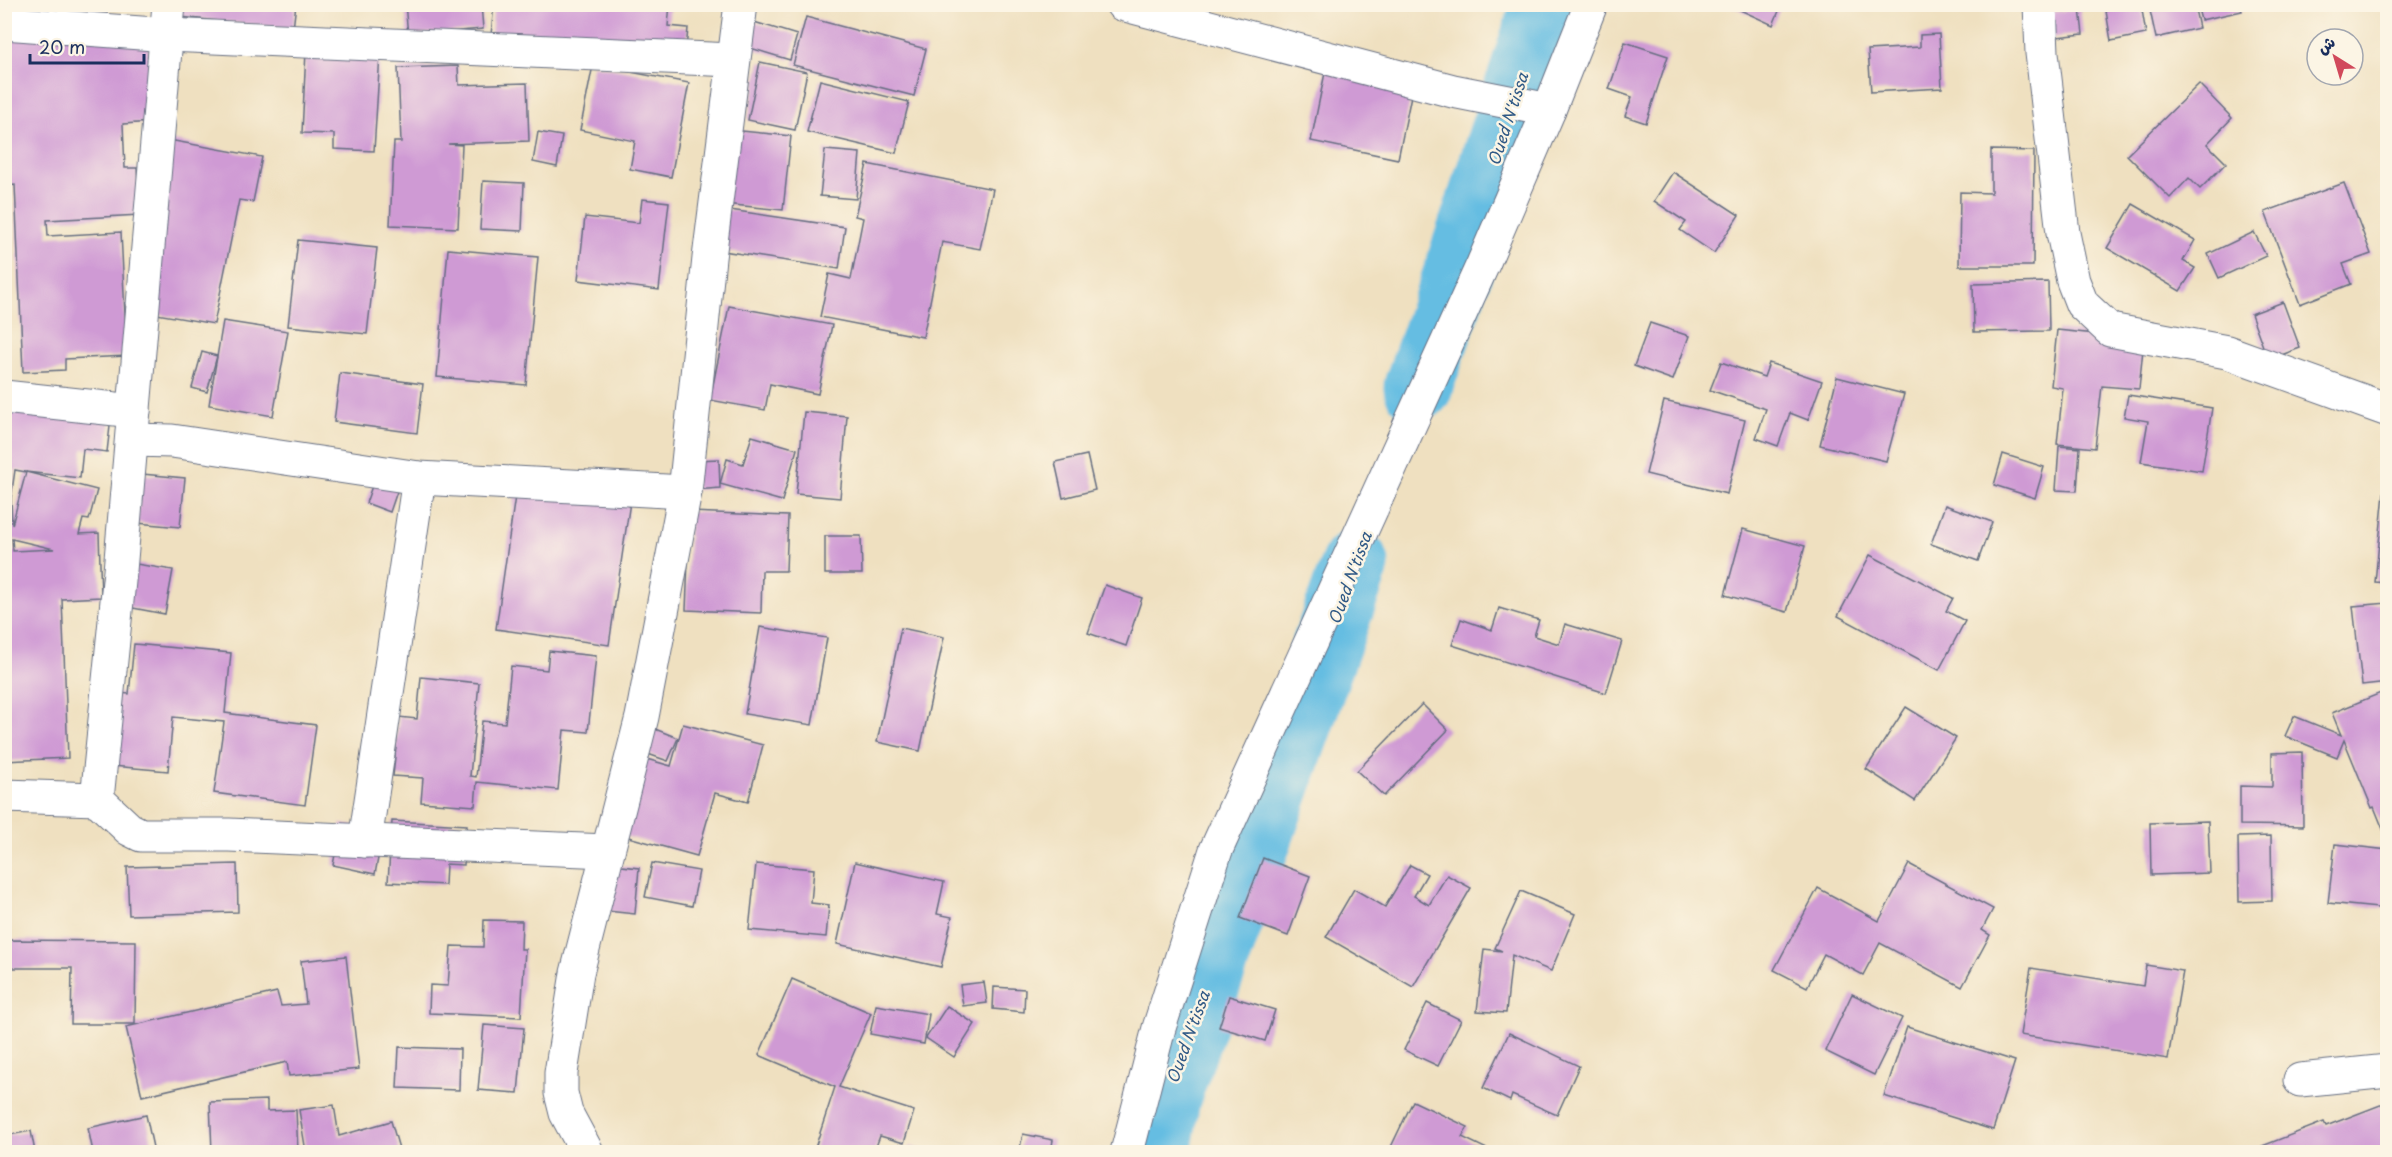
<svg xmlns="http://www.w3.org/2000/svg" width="2392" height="1157" viewBox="0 0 2392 1157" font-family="'Playpen Sans','Playpen Sans Arabic',sans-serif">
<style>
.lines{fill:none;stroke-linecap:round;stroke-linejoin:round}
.river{stroke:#65bde2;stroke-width:69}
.building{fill:#cf9ad4;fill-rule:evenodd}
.street-casing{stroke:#656d80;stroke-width:35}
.street{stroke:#fff;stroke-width:33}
.labels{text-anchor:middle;stroke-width:5;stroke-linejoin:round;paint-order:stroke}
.water-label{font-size:16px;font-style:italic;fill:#315a86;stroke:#fcf5e5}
</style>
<rect width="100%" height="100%" fill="#fcf5e5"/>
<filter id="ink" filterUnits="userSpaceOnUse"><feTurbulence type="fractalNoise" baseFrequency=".0167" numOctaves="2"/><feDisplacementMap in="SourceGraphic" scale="12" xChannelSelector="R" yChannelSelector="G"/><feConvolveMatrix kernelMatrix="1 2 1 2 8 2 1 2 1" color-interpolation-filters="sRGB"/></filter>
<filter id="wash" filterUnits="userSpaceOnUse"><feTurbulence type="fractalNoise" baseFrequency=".008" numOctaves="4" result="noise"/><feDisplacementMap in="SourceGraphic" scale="24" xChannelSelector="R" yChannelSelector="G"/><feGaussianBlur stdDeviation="1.35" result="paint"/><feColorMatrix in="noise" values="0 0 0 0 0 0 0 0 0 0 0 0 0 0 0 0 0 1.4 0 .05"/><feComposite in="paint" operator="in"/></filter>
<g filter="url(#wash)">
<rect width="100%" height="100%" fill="#efe0c0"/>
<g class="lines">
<g class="river">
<polyline points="1418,387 1454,284 1546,4"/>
<polyline points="1157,1152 1166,1098 1355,564"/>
</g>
</g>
<g id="blocks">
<g class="building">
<polygon points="163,4 296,4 293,29 162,15"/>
<polygon points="405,4 481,4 483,29 408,35"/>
<polygon points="494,4 670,4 668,26 688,28 686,50 491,35"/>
<polygon points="1727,4 1782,4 1773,25"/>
<polygon points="2141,4 2146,34 2111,41 2105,5"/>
<polygon points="2153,4 2194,4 2199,28 2156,38 2149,6"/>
<polygon points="2197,5 2240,5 2242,11 2201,20"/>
<polygon points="2080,9 2083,34 2048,38 2044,13"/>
<polygon points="806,17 926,49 914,96 793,65"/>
<polygon points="754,22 797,35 790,60 747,47"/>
<polygon points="148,30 152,122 123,124 125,168 137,168 140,215 47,220 48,236 121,232 127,356 65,359 65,370 23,372 15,185 4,186 4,36"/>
<polygon points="1939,34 1942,88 1871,92 1868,50 1920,47 1920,35"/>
<polygon points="1625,42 1668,56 1646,123 1625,116 1632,97 1609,89"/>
<polygon points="306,51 380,54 374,151 334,149 334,134 302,133"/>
<polygon points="1328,58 1415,76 1398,159 1311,141"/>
<polygon points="760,62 807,72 795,130 748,120"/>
<polygon points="593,65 689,83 671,177 630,169 635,141 580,130"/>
<polygon points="458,66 459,85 527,83 529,141 448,144 462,145 458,228 390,225 394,142 401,142 398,68"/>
<polygon points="820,80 909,102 896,153 807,132"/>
<polygon points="2199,84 2232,118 2207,144 2226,163 2200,189 2189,178 2170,198 2127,155"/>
<polygon points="732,130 791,136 783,210 724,204"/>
<polygon points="538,132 562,136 557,167 533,162"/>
<polygon points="169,140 262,157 253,202 239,200 214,324 145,312"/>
<polygon points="825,150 860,153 856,199 820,196"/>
<polygon points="1991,150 2034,151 2033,266 1959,266 1960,192 1991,193"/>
<polygon points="867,164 993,189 980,249 942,242 923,337 820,317 829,274 851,279 863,218 855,216"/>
<polygon points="1673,172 1739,215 1714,253 1680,230 1686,222 1654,201"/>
<polygon points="483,181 524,183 522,231 480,229"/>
<polygon points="2344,183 2371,254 2343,264 2351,284 2300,304 2265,212"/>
<polygon points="642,199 669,202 659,290 578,280 585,217 639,223"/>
<polygon points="2133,204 2195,240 2183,261 2195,268 2180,291 2107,248"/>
<polygon points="723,209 845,227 839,269 717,250"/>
<polygon points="2254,232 2266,256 2219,278 2208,254"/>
<polygon points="298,240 377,248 367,334 288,326"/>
<polygon points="448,249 538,257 526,385 437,377"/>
<polygon points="2048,282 2049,331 1974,332 1973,284"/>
<polygon points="2283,302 2300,348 2268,360 2251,314"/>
<polygon points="729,306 832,325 818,394 770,384 765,410 710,400"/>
<polygon points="223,321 288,331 273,416 209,405"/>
<polygon points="1650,323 1689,336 1673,380 1634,366"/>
<polygon points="2057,330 2144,339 2139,389 2102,386 2095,448 2057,444 2063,388 2051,386"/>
<polygon points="202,352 217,356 207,392 192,388"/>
<polygon points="1721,362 1764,377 1769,363 1822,381 1808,420 1790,413 1778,446 1756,438 1766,409 1710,390"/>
<polygon points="340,373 423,384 417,433 334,422"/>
<polygon points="1837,377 1904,394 1886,461 1820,445"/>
<polygon points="2128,395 2212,408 2202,471 2141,462 2148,421 2124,417"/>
<path d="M4 397 112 409 107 452 83 449 80 478 26 472 97 490 89 520 83 519 79 534 99 533 101 597 62 599 68 758 4 761V500L11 499 12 525 26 472 15 470 11 498H4ZM12 539 54 549 13 551Z"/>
<polygon points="1664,401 1745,420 1727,494 1646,474"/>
<polygon points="804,412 847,416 840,498 796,494"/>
<polygon points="752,436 797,449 782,501 720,484 727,459 743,464"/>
<polygon points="2059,446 2080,448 2077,491 2056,490"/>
<polygon points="2003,454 2044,467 2035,498 1994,485"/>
<polygon points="1087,455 1095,490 1063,498 1055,462"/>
<polygon points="719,459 720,488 696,490 696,460"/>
<polygon points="379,466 403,474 390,512 366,503"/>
<polygon points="142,474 185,478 180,527 137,523"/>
<polygon points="2386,474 2388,474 2388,583 2375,582"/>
<polygon points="631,495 609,645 496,629 515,496"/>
<polygon points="1945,505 1992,522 1978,561 1931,544"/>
<polygon points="690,512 788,516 786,571 762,571 761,613 686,610"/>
<polygon points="1743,529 1805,546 1787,612 1725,595"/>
<polygon points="825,536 861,536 862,574 825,574"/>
<polygon points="1870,555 1953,598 1946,611 1965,621 1939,670 1838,616"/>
<polygon points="130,563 173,570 165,614 122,606"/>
<polygon points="1105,585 1142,598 1126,646 1088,633"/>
<polygon points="2388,603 2388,682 2362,685 2353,606"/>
<polygon points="1499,608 1539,620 1534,636 1559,644 1565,624 1622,641 1606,693 1452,645 1461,619 1492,630"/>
<polygon points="760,627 827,638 812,725 745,714"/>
<polygon points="901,628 944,637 920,751 877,742"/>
<polygon points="134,644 231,653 225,713 316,725 305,805 214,793 224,722 173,717 168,771 101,765 109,692 129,694"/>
<polygon points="549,651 596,656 588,732 564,730 558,790 477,782 475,806 421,802 423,778 393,776 399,717 417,719 421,677 479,683 470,776 476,777 482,721 505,723 511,666 547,670"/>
<polygon points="2388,690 2388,839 2387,839 2374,807 2372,808 2344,740 2337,757 2285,736 2294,716 2341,735 2332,713"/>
<polygon points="1422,704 1448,730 1384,796 1357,771"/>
<polygon points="1906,707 1956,738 1915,801 1866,769"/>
<polygon points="683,724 763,745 748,802 715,793 697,856 621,835 643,758 671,766"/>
<polygon points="655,729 678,738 668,761 645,753"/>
<polygon points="2302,752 2303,826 2240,825 2240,786 2272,787 2272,753"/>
<polygon points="392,821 467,825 464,865 446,864 445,885 388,882"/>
<polygon points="2208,821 2210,873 2151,875 2150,823"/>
<polygon points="341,824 383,832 375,874 333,865"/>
<polygon points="2271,836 2272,901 2239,902 2238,837"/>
<polygon points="2335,844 2388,850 2388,909 2328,903"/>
<polygon points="1263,858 1310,876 1288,936 1240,918"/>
<polygon points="855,862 944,882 937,914 952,917 941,967 837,944"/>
<polygon points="652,863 699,871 692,906 645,897"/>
<polygon points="237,864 238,912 129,915 127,867"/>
<polygon points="603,864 639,868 635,914 598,910"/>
<polygon points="756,864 814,869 811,903 829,905 826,937 749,930"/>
<polygon points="1909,864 1993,909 1982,930 1990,935 1962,987 1880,943 1863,975 1824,954 1807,987 1774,970 1818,888 1879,921"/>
<polygon points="1410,865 1427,874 1414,896 1429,905 1447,875 1471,888 1413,987 1326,937 1354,889 1385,907"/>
<polygon points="1521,891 1575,914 1551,971 1512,955 1506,1013 1477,1011 1484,949 1502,951 1495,948"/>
<polygon points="484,920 522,921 521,949 525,949 521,1017 429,1013 430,985 448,986 451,946 483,947"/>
<polygon points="4,940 136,941 135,1024 71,1024 72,968 4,968"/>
<polygon points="346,956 359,1069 289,1076 287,1062 142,1096 126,1027 277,992 281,1006 306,1004 301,961"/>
<polygon points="2146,965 2183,971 2168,1059 2020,1035 2031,968 2143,986"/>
<polygon points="792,979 871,1013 839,1087 914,1111 904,1143 880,1136 874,1152 814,1151 835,1087 759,1055"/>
<polygon points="984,982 987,1003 963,1006 960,985"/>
<polygon points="994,987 1025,989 1024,1012 993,1009"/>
<polygon points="1852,994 1902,1018 1874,1075 1825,1051"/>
<polygon points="1229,996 1275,1010 1265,1041 1219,1027"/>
<polygon points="1427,1003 1461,1020 1438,1066 1404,1050"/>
<polygon points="876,1005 929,1014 924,1044 870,1034"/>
<polygon points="947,1006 975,1024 954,1057 926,1038"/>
<polygon points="484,1025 524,1028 518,1093 478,1090"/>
<polygon points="1907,1027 2015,1061 1993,1130 1884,1096"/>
<polygon points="1509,1033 1579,1066 1557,1115 1512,1095 1510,1101 1483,1088"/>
<polygon points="399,1047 460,1049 459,1090 397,1088"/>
<polygon points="267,1100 267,1111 296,1110 298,1152 212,1152 210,1102"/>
<polygon points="1413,1101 1468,1127 1462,1137 1489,1150 1488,1152 1393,1152 1389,1151"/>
<polygon points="2388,1102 2388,1152 2247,1152 2324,1122 2326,1126"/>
<polygon points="334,1105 339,1136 391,1121 400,1152 306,1152 299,1110"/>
<polygon points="146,1115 154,1152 93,1152 88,1128"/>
<polygon points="31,1131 35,1152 4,1152 4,1136"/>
<polygon points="1023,1134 1053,1140 1051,1152 1019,1152"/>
<polygon points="910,1146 928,1152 908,1152"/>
</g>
</g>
</g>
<g filter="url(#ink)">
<use href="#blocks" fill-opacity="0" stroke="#656d80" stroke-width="1.5"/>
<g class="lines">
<g class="street-casing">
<g id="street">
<polyline points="1122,4 1453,91 1549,110"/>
<polyline points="2040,4 2042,53 2063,233 2073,281 2082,304 2110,330 2227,352 2388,410"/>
<polyline points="4,23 168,35 733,60"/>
<polyline points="4,397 134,411"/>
<polyline points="132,440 172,441 419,478 685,492"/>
<polyline points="4,796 97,799 120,571 169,4"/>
<polyline points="97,799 129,829 141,835 229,835 607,851"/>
<polyline points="365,841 419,478"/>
<polyline points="2300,1080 2388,1071"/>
<polyline points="587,1152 566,1113 561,1093 561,1073 577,973 642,717 685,492 709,258 741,4"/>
<polyline points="1127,1152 1159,1028 1216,850 1483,264 1549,110 1591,4"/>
</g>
</g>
<use href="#street" class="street"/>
</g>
</g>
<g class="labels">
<g class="water-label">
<text transform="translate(1508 119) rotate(-72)" y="6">Oued N'tissa</text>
<text transform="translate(1350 578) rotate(-70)" y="6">Oued N'tissa</text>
<text transform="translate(1188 1037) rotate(-70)" y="6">Oued N'tissa</text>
</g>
</g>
<rect width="2392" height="1157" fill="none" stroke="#fcf5e5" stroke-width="24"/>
<g transform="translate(2335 57) rotate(323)"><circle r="28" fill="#fcf5e5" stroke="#a2a6af" stroke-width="1.5"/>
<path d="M0-4.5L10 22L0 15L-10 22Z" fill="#d1495b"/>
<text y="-9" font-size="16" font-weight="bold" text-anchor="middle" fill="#1b2f5e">ش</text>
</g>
<path d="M30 54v9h114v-9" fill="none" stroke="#1b2f5e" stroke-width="3"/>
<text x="39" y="54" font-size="18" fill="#1b2f5e" stroke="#fcf5e5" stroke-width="4.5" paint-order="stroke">20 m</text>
</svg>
